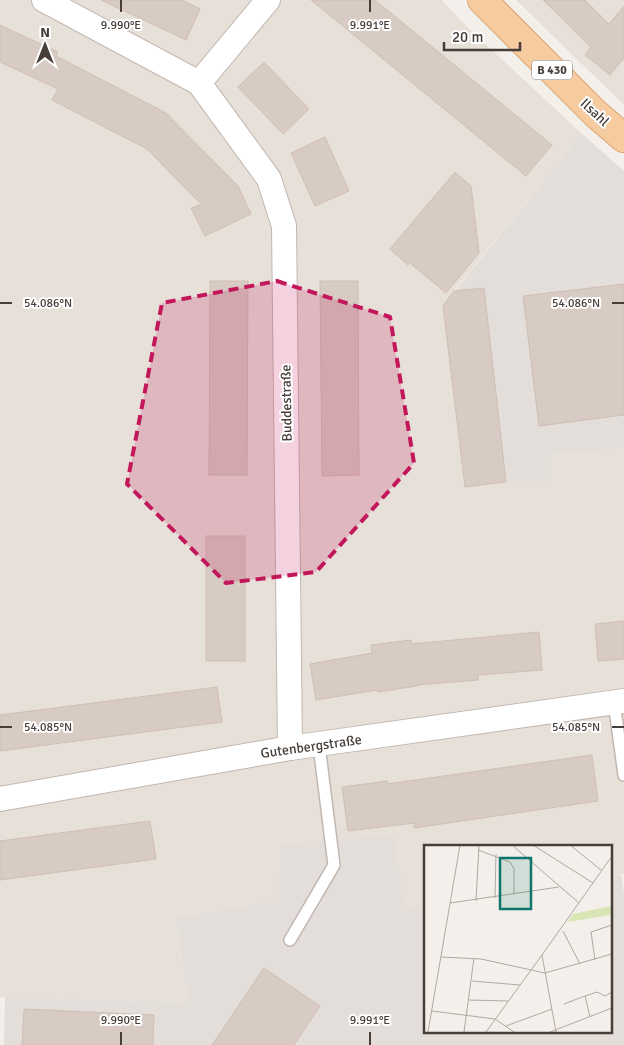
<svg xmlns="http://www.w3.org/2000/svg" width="624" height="1045" viewBox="0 0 624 1045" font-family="Signika,sans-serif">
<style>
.residential{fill:#e7e0d9}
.industrial{fill:#e4dedb}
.building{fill:#d8cbc3;stroke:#cfbfb4}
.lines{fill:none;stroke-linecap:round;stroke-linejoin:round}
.lane-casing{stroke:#c2b7b0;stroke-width:14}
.street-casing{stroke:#c2b7b0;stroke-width:26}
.primary-casing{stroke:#dca470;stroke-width:30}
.lane{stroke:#fff;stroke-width:11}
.street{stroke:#fff;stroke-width:24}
.primary{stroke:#f7cba0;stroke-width:28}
.marked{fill:#c2185b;fill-opacity:0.2;stroke:#c2185b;stroke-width:4;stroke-dasharray:10 6;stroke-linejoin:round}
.ticks{fill:none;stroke:#473e39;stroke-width:2}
.labels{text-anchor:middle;stroke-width:4;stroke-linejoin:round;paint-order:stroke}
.shield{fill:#fff;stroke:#7e7874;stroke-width:1}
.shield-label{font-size:12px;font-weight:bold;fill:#473e39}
.street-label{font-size:14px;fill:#473e39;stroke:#fff}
.inset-road{fill:none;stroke:#afa8a3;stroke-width:1}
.view{fill:#0f766e;fill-opacity:0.15;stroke:#0f766e;stroke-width:2.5}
.inset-edge{fill:none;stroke:#473e39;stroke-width:2.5}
.ticks-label{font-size:12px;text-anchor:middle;fill:#473e39;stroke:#fff;stroke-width:4;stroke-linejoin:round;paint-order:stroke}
</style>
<rect width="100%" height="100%" fill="#f4efea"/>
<g class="residential">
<polygon points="0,0 442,0 467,27 581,133 454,291 465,487 506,482 551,480 551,455 624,449 624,874 610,876 610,846 425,846 425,905 404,909 280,845 277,900 175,917 188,1002 0,997"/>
<polygon points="516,0 624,0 624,105"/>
</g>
<g class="industrial">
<polygon points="581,133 624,171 624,449 551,455 551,481 506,482 465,487 443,306"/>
<polygon points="394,834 404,908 425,905 425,1031 610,1031 610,876 621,875 624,894 624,1045 4,1045 5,997 188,1002 175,917 277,900 280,845"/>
</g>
<g class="building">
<polygon points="101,0 182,0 200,9 186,40"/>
<polygon points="311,0 375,0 552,145 526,176"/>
<polygon points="543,0 585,0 609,24 624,6 624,58 610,75 585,55 591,47"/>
<polygon points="0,25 58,52 56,56 166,113 238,186 251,214 205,236 191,208 201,204 147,149 52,100 58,89 0,62"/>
<polygon points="264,62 309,109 283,134 238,87"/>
<polygon points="325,137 349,191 315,206 291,153"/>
<polygon points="455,172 471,186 479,253 446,293 410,263 408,265 390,249"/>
<polygon points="210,281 248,281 247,475 209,475"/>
<polygon points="320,281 358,281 359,475 322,476"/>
<polygon points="624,284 624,415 539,426 523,296"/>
<polygon points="484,288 506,482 465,487 443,306 454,291"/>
<rect x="206" y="536" width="39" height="125"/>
<polygon points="624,621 624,659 598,661 595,624"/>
<polygon points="539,632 542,670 478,675 478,680 417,685 417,686 378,692 377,690 316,700 310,664 372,653 371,645 411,640 411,644"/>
<polygon points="217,687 222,722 0,751 0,715"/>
<polygon points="592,755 598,801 414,828 414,823 348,831 342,787 387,781 387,784"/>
<polygon points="150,821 156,859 0,880 0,841"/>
<polygon points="264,968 320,1006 294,1045 212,1045"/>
<polygon points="24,1009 154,1015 153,1045 22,1045"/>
</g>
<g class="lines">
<g class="lane-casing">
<g id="lane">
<polyline points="614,702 624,775"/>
<polyline points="290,940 334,865 319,745"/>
</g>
</g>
<g class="street-casing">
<g id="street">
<polyline points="44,0 199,83 269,179 284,226 290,748"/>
<polyline points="199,83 268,0"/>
<polyline points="0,799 290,748 624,701"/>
</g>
</g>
<g class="primary-casing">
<polyline id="primary" points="482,0 596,114 624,138"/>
</g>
<use href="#lane" class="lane"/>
<use href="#street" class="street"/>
<use href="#primary" class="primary"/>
</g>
<path class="marked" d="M277 281 390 317 414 463 316 572 226 583 127 484 162 303Z"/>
<path class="ticks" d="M121 0V12M370 0V12M0 303H12M612 303H624M0 727H12M612 727H624M121 1032V1045M370 1032V1045"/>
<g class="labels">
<rect class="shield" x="532" y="60.5" width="40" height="19" rx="4"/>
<g class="shield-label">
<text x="552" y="74">B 430</text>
</g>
<g class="street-label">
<text transform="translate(595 112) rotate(43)" y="5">Ilsahl</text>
<text transform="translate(286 403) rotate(-91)" y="5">Buddestraße</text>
<text transform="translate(311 746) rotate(-8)" y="5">Gutenbergstraße</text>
</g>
</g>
<g transform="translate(424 845)">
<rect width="188" height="188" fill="#f4efea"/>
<path d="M187 61V70L144 77 149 69Z" fill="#dae5b6"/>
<path class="inset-road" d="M88 0 155 58M109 0 169 38M146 0 177 25M54 5 86 17 90 24V49M71 53 72 9M52 56 55 0M26 58 135 42M139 86 156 119M17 112 57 114 121 128 188 109M171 115 167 87 188 80M48 136 96 140M161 151 173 147 181 151 188 147M45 155 84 156M140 159 161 151 166 172M8 166 71 174 90 187M82 181 128 164M4 187 36 0M40 187 50 113M62 187 118 110M126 187 188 163M132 187 118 110 188 11"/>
<path class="view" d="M76 13H107V64H76Z"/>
<rect width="188" height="188" class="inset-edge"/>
</g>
<g class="ticks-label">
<text x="121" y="29">9.990°E</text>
<text x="370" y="29">9.991°E</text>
<text x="48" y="307">54.086°N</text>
<text x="576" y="307">54.086°N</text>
<text x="48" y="731">54.085°N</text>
<text x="576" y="731">54.085°N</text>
<text x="121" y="1024">9.990°E</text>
<text x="370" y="1024">9.991°E</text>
</g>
<g transform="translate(45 45)" stroke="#ffffff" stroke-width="4" paint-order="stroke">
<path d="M0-4L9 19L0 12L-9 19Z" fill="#473e39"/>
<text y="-8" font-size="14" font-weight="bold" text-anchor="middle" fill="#473e39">N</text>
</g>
<path d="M444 42v8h76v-8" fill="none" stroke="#473e39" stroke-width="2.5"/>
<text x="452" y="42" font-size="15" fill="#473e39" stroke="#ffffff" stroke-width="4" paint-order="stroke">20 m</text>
</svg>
